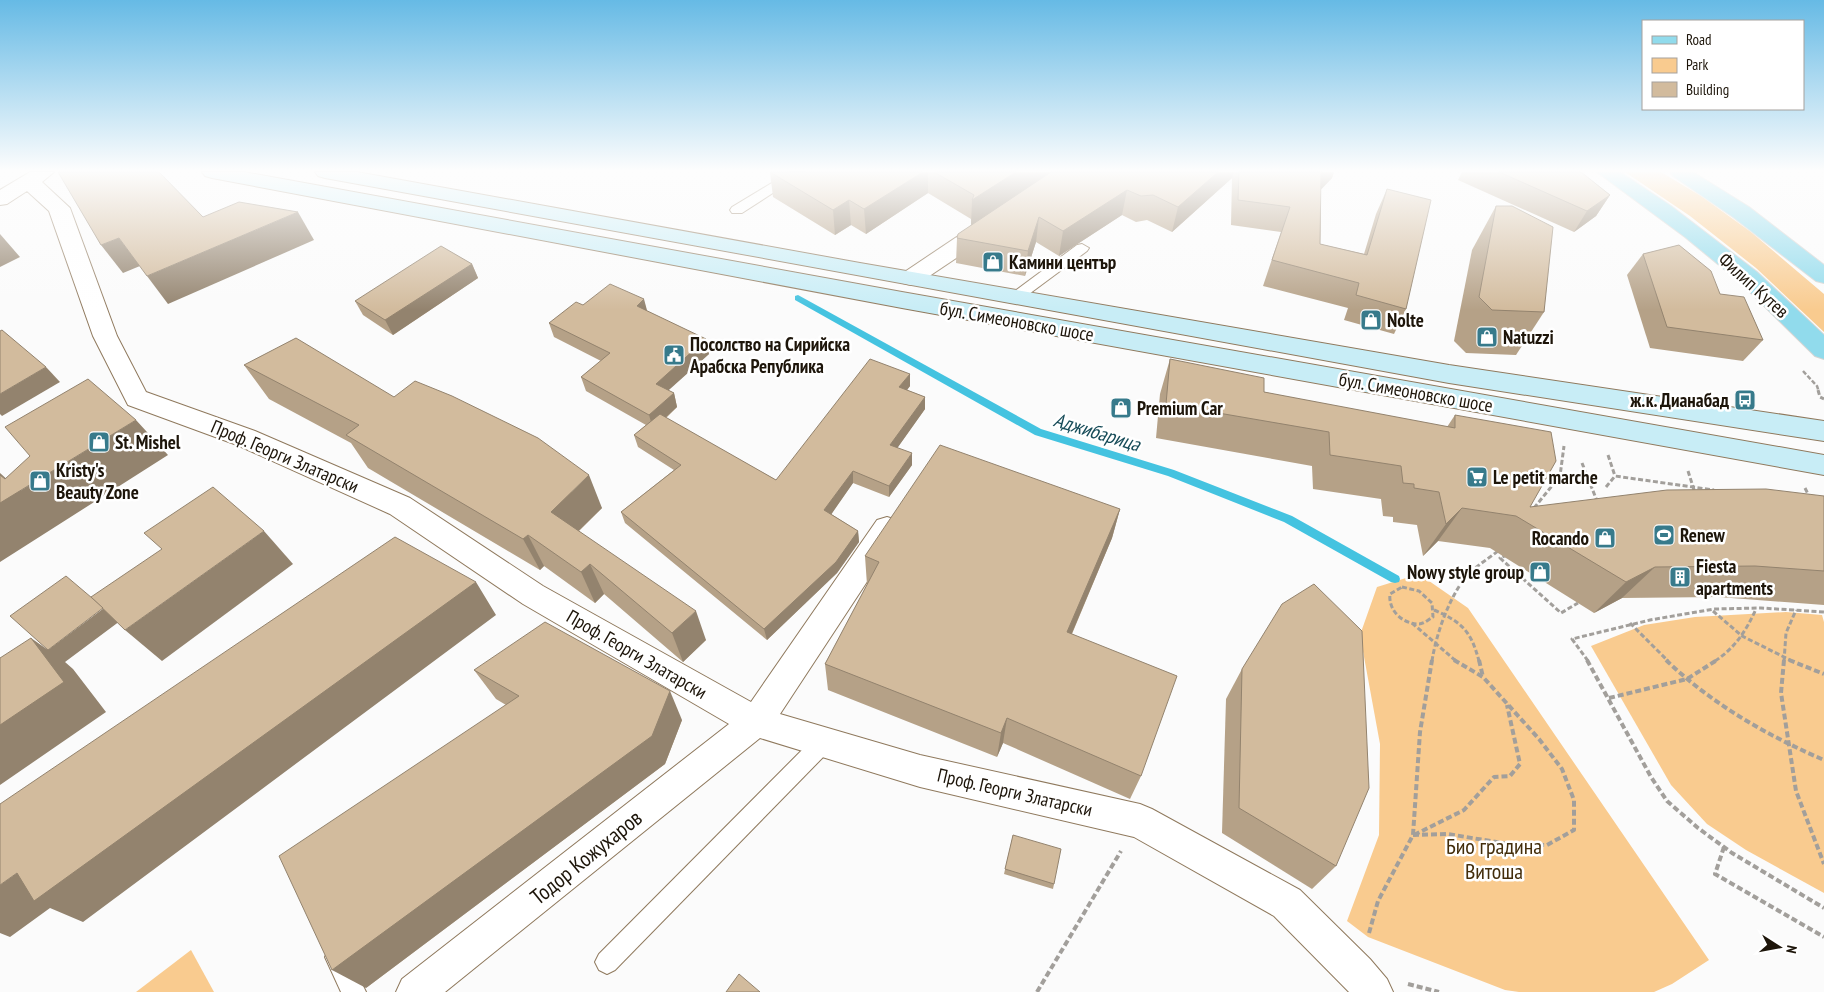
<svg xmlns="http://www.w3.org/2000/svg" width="1824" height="992" viewBox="0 0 1824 992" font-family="'PT Sans Narrow',sans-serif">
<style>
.green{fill:#f9cb8f}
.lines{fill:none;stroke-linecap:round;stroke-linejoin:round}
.stream{fill:#44c3e0;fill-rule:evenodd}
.lane-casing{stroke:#8f795d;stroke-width:2}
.street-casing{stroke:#8f795d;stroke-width:2}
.secondary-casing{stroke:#8f795d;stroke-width:2}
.primary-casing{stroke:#d6d5d3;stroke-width:2}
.path-far2{stroke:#a29f9b;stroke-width:2.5;stroke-dasharray:4.5 2;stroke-linecap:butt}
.path-far1{stroke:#a29f9b;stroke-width:3;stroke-dasharray:5 2.5;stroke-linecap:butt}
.path{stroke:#a29f9b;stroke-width:4;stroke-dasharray:6 3;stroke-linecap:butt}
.lane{fill:#fff;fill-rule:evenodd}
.street{fill:#fff;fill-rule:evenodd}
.secondary{fill:#c8edf6;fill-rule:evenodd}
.primary{fill:#91dbec;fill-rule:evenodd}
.path-bridge{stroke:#a29f9b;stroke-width:3;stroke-dasharray:5 2.5;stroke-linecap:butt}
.wall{fill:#b5a187}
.shaded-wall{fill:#93836e}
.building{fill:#d2bb9d;stroke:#93836e}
.labels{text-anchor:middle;stroke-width:5;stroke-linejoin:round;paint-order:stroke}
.poi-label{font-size:19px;font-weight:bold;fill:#1d150a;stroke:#fff;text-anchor:start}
.street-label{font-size:19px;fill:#1d150a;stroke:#fff}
.water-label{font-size:20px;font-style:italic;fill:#174c59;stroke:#fff}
.near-park-label{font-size:22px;fill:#432d0a;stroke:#fff}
.near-street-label{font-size:22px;fill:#1d150a;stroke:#fff}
</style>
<rect width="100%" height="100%" fill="#fbfbfb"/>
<g class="green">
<polygon points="1625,172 1661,172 1701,196 1751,232 1824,294 1824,332 1756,268 1690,216"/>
<polygon points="1419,574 1468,608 1709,960 1672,984 1654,992 1519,992 1505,990 1368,937 1347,921 1379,835 1380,744 1360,635 1377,587"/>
<polygon points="1786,612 1822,615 1824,622 1824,893 1746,850 1707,824 1671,785 1591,646 1644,625 1695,617"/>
<polygon points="191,950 214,992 136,992"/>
</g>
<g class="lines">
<polygon class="stream" points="798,295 1041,429 1174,470 1292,516 1399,576 1400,579 1399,582 1395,583 1391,582 1284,522 1168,476 1035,435 795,300 795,296"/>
<g class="lane-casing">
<g id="lane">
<polygon points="790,172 805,172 742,213 732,213 730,210 732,207"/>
<polygon points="1082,244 1089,248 1087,251 1021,300 1011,300 1009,297 1011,294 1077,245"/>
<polygon points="824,732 831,735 834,742 831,749 615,970 607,974 599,970 595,962 599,954 817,735"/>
<polygon points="337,945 345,949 366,992 341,992 325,957 329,949"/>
</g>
</g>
<g class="street-casing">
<g id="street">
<polygon points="30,172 54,172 42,182 70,208 117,336 146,392 255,431 410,498 543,586 751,702 877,520 887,517 897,520 901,528 897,536 780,714 920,755 1140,804 1152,809 1300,890 1370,959 1387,979 1393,992 1349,992 1274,916 1134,837 920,787 760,738 445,992 396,992 402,979 729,724 523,604 390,514 237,445 128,405 93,336 49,211 27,191 7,204 0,205 0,190"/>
<polygon points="987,220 995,222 998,227 995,232 919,283 911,285 903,283 900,278 903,273 979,222"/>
</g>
</g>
<g class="secondary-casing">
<g id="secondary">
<polygon points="202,172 244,172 902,292 1824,455 1824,475 902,308 212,178 205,176"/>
<polygon points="315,172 357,172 860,263 1449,365 1824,421 1824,441 1449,383 325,178 318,176"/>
</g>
</g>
<g class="primary-casing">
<g id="primary">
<polygon points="1597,172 1620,172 1671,206 1757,272 1824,335 1824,359 1815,356 1741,283 1685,237"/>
<polygon points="1670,172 1693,172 1749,207 1824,265 1824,283 1816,281 1733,217 1673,176"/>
</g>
</g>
<polyline class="path-far2" points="1803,371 1817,386 1819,392"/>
<g class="path-far1">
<polyline points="1818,390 1820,397 1824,399"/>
<polyline points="1608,455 1615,476"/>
<polyline points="1582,463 1597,501"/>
<polyline points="1606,487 1615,476 1714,490"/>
<polyline points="1534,508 1560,476 1564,446"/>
<polyline points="1507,555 1500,558 1561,613 1578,603"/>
<path d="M1402 587 1419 591 1432 603 1433 617C1429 619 1424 624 1419 624 1402 624 1388 610 1390 594Z"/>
<path d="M1434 610C1462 622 1471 631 1479 661"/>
<polyline points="1713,611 1742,636 1792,661"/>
<polyline points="1412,623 1456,661"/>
<polyline points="1630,623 1668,661"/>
<path d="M1432 661C1436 635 1448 600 1465 578 1473 568 1488 559 1498 551"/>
<polyline points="1588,661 1572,639 1650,620 1714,609 1761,608 1824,612"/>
<path d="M1715 661C1735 648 1746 631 1756 609"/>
<polyline points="1784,661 1786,633 1796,610"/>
</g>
<g class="path">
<polyline points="1479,660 1483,677"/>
<polyline points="1587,660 1651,777 1667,801 1698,828 1732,853 1824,908"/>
<path d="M1666 660C1712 704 1766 735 1824 760"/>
<polyline points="1784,660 1781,693 1796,791 1824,864"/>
<polyline points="1789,660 1824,674"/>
<polyline points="1609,698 1687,679 1717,660"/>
<polyline points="1413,835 1448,834 1508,844 1547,845 1574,830 1574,800 1562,769 1539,739 1483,677 1454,660"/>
<polyline points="1414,835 1464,810 1494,777 1510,776 1520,764 1507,705"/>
<polyline points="1724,847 1715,874 1824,937"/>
<polyline points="1369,933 1378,901 1413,835 1420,732 1432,660"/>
<polyline points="1408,984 1439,992"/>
<polyline points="1037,992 1121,851"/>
</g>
<use href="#lane" class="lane"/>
<use href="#street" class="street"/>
<use href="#secondary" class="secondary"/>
<use href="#primary" class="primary"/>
<g class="path-bridge">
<polyline points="1688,471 1695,493"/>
<polyline points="1805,488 1809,496"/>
</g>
</g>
<g class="wall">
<polygon points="770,172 1334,172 1332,178 1321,189 1320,244 1364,254 1376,214 1387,189 1406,309 1394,334 1344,320 1348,308 1263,286 1281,232 1231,225 1232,178 1172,232 1147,220 1136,222 1122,215 1059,256 1036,242 1025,276 956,263 957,238 971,225 971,219 928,193 866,234 851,225 835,235 773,197"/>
<polygon points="1462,172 1581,172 1610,195 1596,216 1574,232 1458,180"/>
<polygon points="1496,206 1544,312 1516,355 1466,353 1454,341 1472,250"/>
<polygon points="1643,254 1720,294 1763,340 1743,361 1650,348 1627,275"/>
<polygon points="472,264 478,278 393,335 363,315 355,301"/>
<polygon points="583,305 647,311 709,354 668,390 674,393 677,407 666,418 776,480 910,374 910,386 907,390 925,397 925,409 897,448 912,465 889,497 853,483 831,514 858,531 859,542 837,573 767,640 625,523 621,512 674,470 638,447 634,435 646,425 586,391 581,377 601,361 554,337 549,323"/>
<polygon points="1170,359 1264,392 1447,427 1455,415 1530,507 1824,496 1824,605 1718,597 1622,598 1594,613 1490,548 1438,541 1423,556 1417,525 1393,522 1393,517 1383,516 1381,499 1313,489 1312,466 1156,438 1160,394"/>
<polygon points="244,365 394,397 602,508 579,531 706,640 683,662 604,594 595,603 544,566 540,570 368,468 351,443 269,399"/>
<polygon points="1120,509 1112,538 1072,634 1141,776 1130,799 1003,743 997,757 828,690 825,664 867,585 865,556"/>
<polygon points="1242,669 1336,866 1312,889 1222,833 1226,699"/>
<polygon points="474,670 682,720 665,764 366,988 506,705 496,699"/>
<polygon points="1013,835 1054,884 1053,889 1004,874"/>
</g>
<g class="shaded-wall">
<polygon points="923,172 928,172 928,193 866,234 864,209"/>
<polygon points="1016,172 1052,172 971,226 972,200"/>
<polygon points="1218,172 1234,172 1232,178 1172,232 1178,207"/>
<polygon points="1323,172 1334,172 1332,178 1312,199 1321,173"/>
<polygon points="1127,190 1122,215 1059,256 1063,231"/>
<polygon points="1610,195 1596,216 1574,232 1587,211"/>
<polygon points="849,200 851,225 835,235 833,210"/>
<polygon points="298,212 314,240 168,304 147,276"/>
<polygon points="1039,217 1036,242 1025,276 1028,251"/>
<polygon points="0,234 20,257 0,267"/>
<polygon points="119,238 140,266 123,273 101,245"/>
<polygon points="472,264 478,278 393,335 385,320"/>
<polygon points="644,299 648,314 637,306"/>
<polygon points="706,339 709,354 660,398 656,384"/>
<polygon points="46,367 60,382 2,416 0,414 0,394"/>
<polygon points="910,374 910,386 900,399 899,387"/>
<polygon points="674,393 677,407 653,429 649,415"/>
<polygon points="925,397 925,409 891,457 890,445"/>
<polygon points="136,420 168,455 0,562 0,473 20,491"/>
<polygon points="912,453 912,465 889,497 889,486"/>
<polygon points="853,471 853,483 826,522 824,510"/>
<polygon points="589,475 602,508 566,543 551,512"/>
<polygon points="1462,508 1438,541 1423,556 1446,524"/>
<polygon points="1120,509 1112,538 1061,659 1067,632"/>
<polygon points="264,531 293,564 162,661 125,630"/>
<polygon points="858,531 859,542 837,573 767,640 764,629"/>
<polygon points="528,535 544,566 540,570 523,539"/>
<polygon points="590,564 604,594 595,603 581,572"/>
<polygon points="1655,567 1622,598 1594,613 1626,582"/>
<polygon points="476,582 496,615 83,922 50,908 10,937 0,933 0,885 17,873"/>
<polygon points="104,608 120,621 65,662 73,669 106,712 0,785 0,725 31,638 48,650"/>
<polygon points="696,611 706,640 683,662 672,633"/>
<polygon points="670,691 682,720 665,764 366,988 332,970"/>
<polygon points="1007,718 1003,743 997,757 1001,733"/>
</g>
<g class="building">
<polygon points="58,172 159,172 203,217 239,202 298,212 147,276 119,238 101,245"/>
<polygon points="770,172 923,172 864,209 849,200 833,210"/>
<polygon points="934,172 1016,172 972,200 974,195"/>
<polygon points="1051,172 1218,172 1178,207 1153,195 1141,196 1127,190 1063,231 1039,217 1028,251 957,238 958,234"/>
<polygon points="1239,172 1323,172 1321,173 1320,244 1367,255 1387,189 1431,200 1406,309 1356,295 1359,283 1272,260 1290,207 1238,200"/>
<polygon points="1499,172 1581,172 1610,195 1587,211"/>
<polygon points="1496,206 1512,206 1553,227 1544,312 1492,310 1479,297"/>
<polygon points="1679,245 1711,271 1720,294 1744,297 1763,340 1667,327 1643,254"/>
<polygon points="441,246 472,264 385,320 355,301"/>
<polygon points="610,284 644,299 637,306 706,339 656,384 674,393 649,415 581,377 610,353 549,323 576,302 583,305"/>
<polygon points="2,330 46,367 0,394 0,331"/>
<polygon points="296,338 394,397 415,381 452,396 538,438 589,475 551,512 696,611 672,633 590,564 581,572 528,535 523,539 346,435 359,425 244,365"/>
<polygon points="870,359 910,374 899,387 925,397 890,445 912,453 889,486 853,471 824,510 858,531 836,562 764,629 621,512 681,465 634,435 660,414 776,480"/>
<polygon points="1170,359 1264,378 1264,392 1455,428 1455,415 1551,432 1556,461 1530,507 1667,490 1766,489 1824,496 1824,571 1755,566 1655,567 1626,582 1516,516 1462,508 1446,524 1439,492 1414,488 1414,484 1403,483 1401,466 1330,455 1329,432 1166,404"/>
<polygon points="88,379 136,420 0,503 0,475 5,479 30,456 5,427"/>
<polygon points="940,445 1120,509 1067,632 1177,676 1141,776 1007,718 1001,733 825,664 879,562 865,556"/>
<polygon points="213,487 264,531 125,630 91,597 162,549 144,533"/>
<polygon points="395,537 476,582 34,901 17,873 0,885 0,804"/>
<polygon points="66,576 92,598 103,608 48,650 10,616"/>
<polygon points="1314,584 1362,631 1369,788 1336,866 1239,808 1242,669 1282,604"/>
<polygon points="545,622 670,691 652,736 332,970 279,856 519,696 474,670"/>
<polygon points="31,638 64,682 0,725 0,658"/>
<polygon points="1013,835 1061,849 1054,884 1005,869"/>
<polygon points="739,974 760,992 726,992"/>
</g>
<linearGradient id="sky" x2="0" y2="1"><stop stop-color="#66bae5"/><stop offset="0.55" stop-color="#fdfdfd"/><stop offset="1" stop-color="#fdfdfd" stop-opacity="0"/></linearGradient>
<rect width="1824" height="310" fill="url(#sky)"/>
<defs>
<g id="shop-square" transform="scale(1.125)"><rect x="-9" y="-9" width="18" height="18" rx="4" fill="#377a8b" stroke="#fff"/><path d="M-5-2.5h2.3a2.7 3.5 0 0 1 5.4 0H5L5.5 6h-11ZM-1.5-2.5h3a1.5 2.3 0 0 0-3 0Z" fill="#fff"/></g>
<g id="civic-square" transform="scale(1.125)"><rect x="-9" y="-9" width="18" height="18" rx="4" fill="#377a8b" stroke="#fff"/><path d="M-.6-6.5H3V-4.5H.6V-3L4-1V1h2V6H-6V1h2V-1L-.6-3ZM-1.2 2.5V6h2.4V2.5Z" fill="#fff"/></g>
<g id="bus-square" transform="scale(1.125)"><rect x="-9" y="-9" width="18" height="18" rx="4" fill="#377a8b" stroke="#fff"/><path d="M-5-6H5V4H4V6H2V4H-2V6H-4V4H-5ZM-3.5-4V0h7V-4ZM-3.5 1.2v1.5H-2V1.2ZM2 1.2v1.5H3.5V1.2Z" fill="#fff"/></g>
<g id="supermarket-square" transform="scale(1.125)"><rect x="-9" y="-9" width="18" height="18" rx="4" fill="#377a8b" stroke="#fff"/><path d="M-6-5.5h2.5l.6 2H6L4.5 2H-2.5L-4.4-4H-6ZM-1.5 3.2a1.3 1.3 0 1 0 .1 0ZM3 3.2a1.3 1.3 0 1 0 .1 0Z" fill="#fff"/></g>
<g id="stadium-square" transform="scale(1.125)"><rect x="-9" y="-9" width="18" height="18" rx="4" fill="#377a8b" stroke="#fff"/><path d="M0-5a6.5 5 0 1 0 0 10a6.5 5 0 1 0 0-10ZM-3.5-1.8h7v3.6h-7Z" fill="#fff"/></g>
<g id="building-square" transform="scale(1.125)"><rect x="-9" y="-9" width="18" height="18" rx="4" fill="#377a8b" stroke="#fff"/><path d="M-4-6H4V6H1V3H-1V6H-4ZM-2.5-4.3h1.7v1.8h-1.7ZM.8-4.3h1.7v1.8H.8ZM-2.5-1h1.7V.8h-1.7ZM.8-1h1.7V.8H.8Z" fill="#fff"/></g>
</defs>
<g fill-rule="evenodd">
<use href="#shop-square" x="993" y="262"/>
<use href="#shop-square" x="1371" y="320"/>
<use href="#shop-square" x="1487" y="337"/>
<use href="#civic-square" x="674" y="355"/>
<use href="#bus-square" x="1745" y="400"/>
<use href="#shop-square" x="1121" y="408"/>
<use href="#shop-square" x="99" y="442"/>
<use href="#supermarket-square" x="1477" y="477"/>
<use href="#shop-square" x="40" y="481"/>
<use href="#stadium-square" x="1664" y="535"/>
<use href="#shop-square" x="1605" y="538"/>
<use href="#shop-square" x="1540" y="572"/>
<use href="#building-square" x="1680" y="577"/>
</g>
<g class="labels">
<g class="poi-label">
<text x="1009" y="269">Камини център</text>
<text x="1387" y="327">Nolte</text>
<text x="1503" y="344">Natuzzi</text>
<text x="690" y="351">Посолство на Сирийска<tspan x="690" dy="22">Арабска Република</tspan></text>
<text x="1729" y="407" text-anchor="end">ж.к. Дианабад</text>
<text x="1137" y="415">Premium Car</text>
<text x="115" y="449">St. Mishel</text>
<text x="56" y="477">Kristy's<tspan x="56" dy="22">Beauty Zone</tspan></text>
<text x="1493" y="484">Le petit marche</text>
<text x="1680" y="542">Renew</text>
<text x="1589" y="545" text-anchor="end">Rocando</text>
<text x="1696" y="573">Fiesta<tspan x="1696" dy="22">apartments</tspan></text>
<text x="1524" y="579" text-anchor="end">Nowy style group</text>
</g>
<g class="street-label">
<text transform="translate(1754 285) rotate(42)" y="7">Филип Кутев</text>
<text transform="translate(1017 321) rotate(10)" y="7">бул. Симеоновско шосе</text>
<text transform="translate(1416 392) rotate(10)" y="7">бул. Симеоновско шосе</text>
<text transform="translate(285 456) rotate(23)" y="7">Проф. Георги Златарски</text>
<text transform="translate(637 654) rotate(30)" y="7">Проф. Георги Златарски</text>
<text transform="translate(1015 792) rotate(13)" y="7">Проф. Георги Златарски</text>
</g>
<g class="water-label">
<text transform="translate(1097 432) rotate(17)" y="7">Аджибарица</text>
</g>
<g class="near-park-label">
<text x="1494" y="854">Био градина<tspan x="1494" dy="25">Витоша</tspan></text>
</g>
<g class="near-street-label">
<text transform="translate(586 857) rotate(-39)" y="8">Тодор Кожухаров</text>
</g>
</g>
<rect x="1642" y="20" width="162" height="90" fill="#ffffff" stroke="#a5a19d"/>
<rect x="1652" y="36" width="25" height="8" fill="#91dbec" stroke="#a5a19d"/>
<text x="1686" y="45" font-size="15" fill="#1d150a">Road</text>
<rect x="1652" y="58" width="25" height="15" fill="#f9cb8f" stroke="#a5a19d"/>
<text x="1686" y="70" font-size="15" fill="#1d150a">Park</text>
<rect x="1652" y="82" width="25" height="15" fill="#d2bb9d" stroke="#a5a19d"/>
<text x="1686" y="95" font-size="15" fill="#1d150a">Building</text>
<g transform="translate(1779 947) rotate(101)" stroke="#ffffff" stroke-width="4" paint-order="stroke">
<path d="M0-4L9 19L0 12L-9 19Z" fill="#1d150a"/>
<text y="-8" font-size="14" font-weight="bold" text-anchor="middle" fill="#1d150a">N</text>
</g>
</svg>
